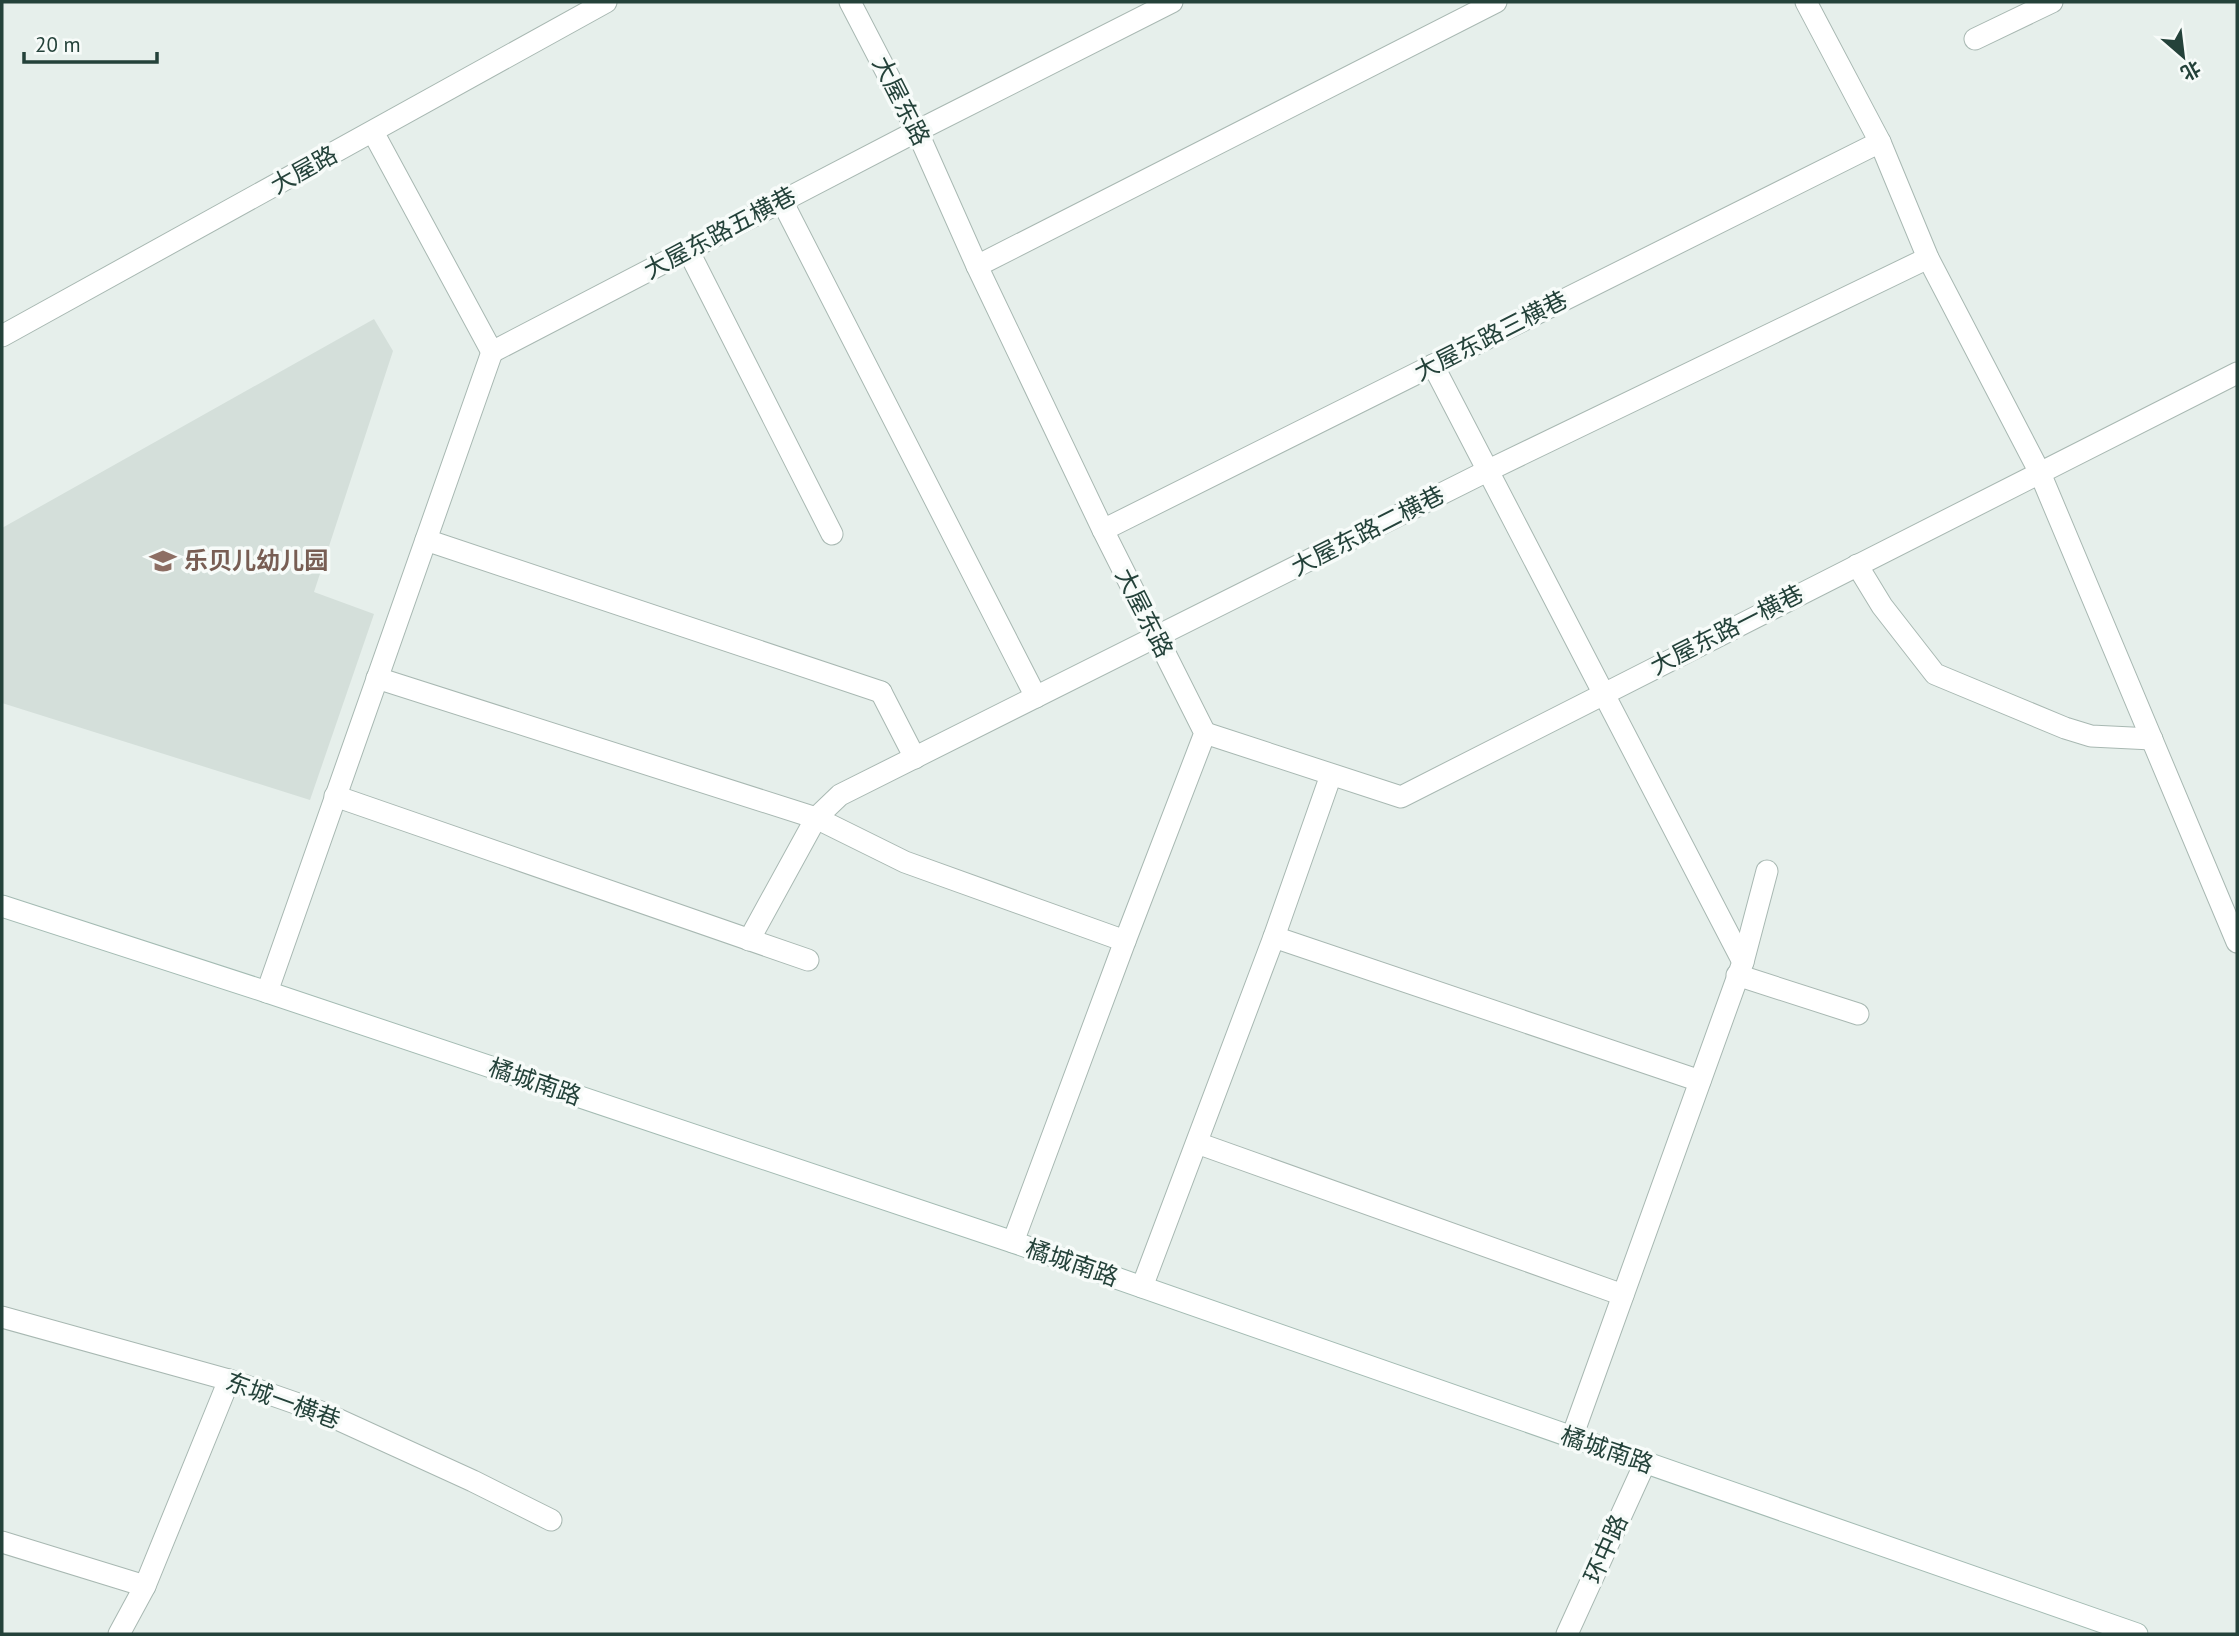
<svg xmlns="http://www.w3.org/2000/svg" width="2239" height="1636" viewBox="0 0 2239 1636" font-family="'PT Sans','Noto Sans SC',sans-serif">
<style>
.built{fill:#d4dfda}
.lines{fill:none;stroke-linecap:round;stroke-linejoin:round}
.lane-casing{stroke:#a8b8b2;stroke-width:23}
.street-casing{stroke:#a8b8b2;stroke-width:23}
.secondary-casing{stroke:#a4bbb3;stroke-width:23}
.lane{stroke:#fff;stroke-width:21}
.street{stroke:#fff;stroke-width:21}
.secondary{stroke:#fff;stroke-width:21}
.labels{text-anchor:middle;stroke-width:7;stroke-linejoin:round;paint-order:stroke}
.street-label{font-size:24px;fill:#24423a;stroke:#f7fbf9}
.education-label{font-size:24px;font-weight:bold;fill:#785e54;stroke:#f7fbf9;text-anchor:start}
</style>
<rect width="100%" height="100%" fill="#e6efeb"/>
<polygon class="built" points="374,319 393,351 314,592 374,614 310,800 2,703 2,528"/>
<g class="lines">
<g class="lane-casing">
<g id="lane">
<polyline points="782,201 1036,697"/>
<polyline points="426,540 881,692"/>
<polyline points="1857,565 1882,606 1935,674 2065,728 2091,736 2152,739"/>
<polyline points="335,796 808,960"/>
<polyline points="1274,937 1700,1081"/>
<polyline points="749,940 816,818"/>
<polyline points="1737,975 1858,1014"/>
<polyline points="1197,1143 1623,1295"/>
<polyline points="1142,1287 1274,937 1331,775"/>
<polyline points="1572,1437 1743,962 1767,871"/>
</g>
</g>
<g class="street-casing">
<g id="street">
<polyline points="850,2 917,131 977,266 1103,530 1205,733 1125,941 1013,1242"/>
<polyline points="1806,2 1880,142 1928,258 2040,473 2237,942"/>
<polyline points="1975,39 2052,2"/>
<polyline points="373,132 492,352 917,131 1172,2"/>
<polyline points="688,250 832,534"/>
<polyline points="977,266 1496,2"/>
<polyline points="2,336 606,2"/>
<polyline points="1433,365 1743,962"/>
<polyline points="1103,530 1880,142"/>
<polyline points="377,678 816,818 905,862 1125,941"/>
<polyline points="881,692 915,758"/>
<polyline points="1205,733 1401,797 2237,373"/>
<polyline points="816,818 840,795 1489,470 1928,258"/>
<polyline points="267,992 492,352"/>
<polyline points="2,1317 229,1380 324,1413 473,1481 551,1520"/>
<polyline points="2,1542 145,1586"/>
<polyline points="119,1634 145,1586 229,1380"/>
<polyline points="1567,1634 1645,1463"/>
</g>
</g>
<g class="secondary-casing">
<polyline id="secondary" points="2,906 267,992 1013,1242 2137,1634"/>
</g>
<use href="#lane" class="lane"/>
<use href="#street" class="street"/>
<use href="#secondary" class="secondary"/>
</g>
<defs>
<g id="school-bare" transform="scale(2.1)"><path d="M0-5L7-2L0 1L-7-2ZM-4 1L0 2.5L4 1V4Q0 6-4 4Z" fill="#8d6e63" stroke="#f7fbf9" stroke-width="2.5" paint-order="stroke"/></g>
</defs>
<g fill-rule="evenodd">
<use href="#school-bare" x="163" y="561"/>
</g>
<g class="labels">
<g class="street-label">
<text transform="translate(901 101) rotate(63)" y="8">大屋东路</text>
<text transform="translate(304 170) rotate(-29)" y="8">大屋路</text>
<text transform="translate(720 233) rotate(-28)" y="8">大屋东路五横巷</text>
<text transform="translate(1491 336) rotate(-27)" y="8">大屋东路三横巷</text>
<text transform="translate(1368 531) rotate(-27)" y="8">大屋东路二横巷</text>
<text transform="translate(1144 613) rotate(63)" y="8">大屋东路</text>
<text transform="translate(1727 630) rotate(-27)" y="8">大屋东路一横巷</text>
<text transform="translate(535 1082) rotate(19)" y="8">橘城南路</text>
<text transform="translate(1072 1263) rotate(19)" y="8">橘城南路</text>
<text transform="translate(283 1401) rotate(20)" y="8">东城一横巷</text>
<text transform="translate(1607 1450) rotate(19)" y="8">橘城南路</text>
<text transform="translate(1606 1549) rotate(-66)" y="8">环中路</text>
</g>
<g class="education-label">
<text x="184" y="569">乐贝儿幼儿园</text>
</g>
</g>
<rect width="2239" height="1636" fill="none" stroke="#24423a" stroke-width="7"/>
<g transform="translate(2183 56) rotate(152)" stroke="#f7fbf9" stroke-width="5" paint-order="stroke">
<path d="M0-5L12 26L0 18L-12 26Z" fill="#24423a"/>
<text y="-10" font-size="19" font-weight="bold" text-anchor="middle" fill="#24423a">北</text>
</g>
<path d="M24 52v10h133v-10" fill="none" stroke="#24423a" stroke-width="3.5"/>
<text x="35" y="52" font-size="21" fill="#24423a" stroke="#f7fbf9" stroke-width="5" paint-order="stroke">20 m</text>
</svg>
